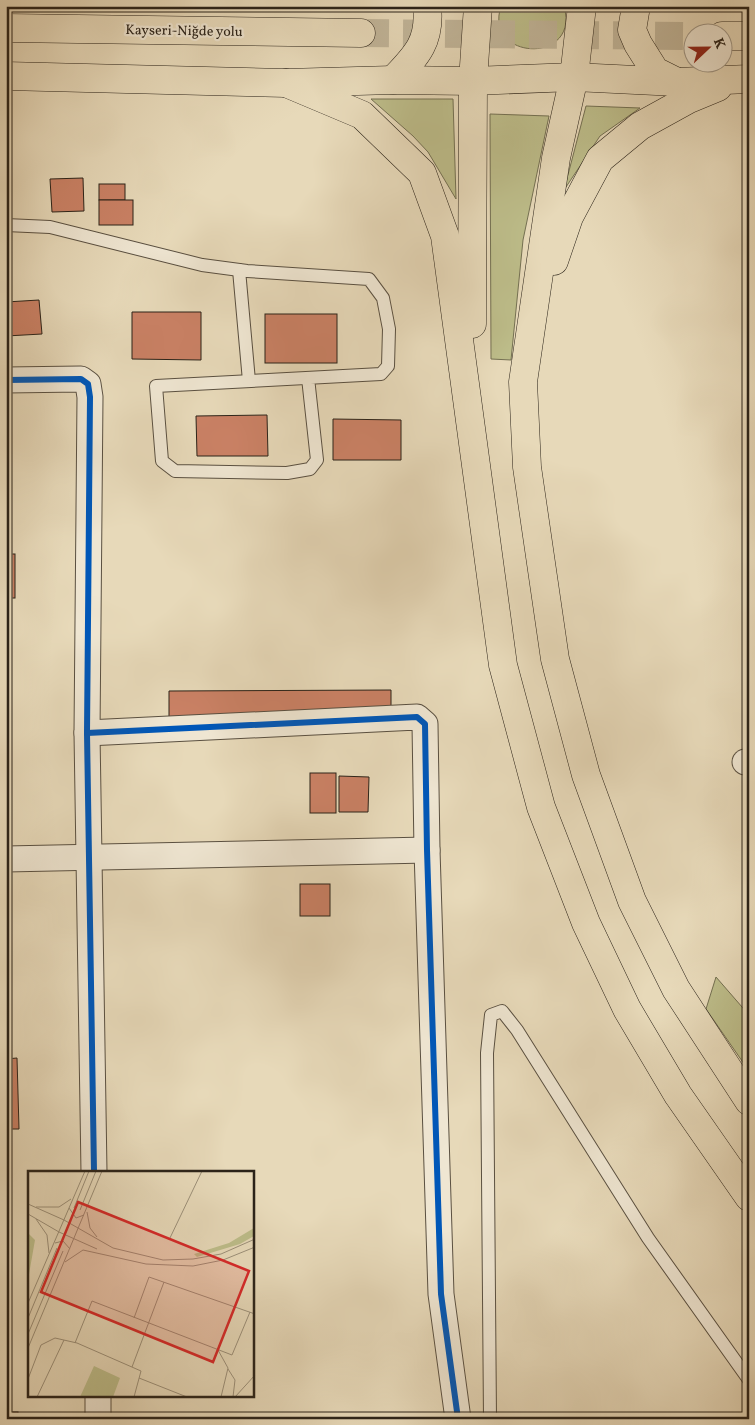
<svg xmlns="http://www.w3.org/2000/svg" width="755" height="1425" viewBox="0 0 755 1425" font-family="Vollkorn,serif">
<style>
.green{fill:#bdbd8a;stroke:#747052}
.building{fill:#ca8165;stroke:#2b2319}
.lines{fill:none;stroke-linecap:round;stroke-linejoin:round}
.highway-tunnel{stroke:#c1b599;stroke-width:28;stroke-dasharray:28 14;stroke-linecap:butt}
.lane-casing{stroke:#5a5041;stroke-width:14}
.street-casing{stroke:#5a5041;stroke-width:27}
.highway-casing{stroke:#2b2319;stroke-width:29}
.lane{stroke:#efe6d2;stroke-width:12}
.street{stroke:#efe6d2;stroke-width:25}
.highway{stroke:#e7d9b9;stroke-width:28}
.cycleway-casing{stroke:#efe6d2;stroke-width:9}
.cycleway{stroke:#0057b8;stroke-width:6}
.labels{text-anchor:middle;stroke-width:4.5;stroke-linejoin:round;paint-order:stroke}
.street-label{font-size:14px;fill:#2b2319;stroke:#efe6d2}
.inset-road{fill:none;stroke:#9c9079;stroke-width:1}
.view{fill:#d62828;fill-opacity:0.15;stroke:#d62828;stroke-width:2.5}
.inset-edge{fill:none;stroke:#2b2319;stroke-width:2.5}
</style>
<rect width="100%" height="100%" fill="#e7d9b9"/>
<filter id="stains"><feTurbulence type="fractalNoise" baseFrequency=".004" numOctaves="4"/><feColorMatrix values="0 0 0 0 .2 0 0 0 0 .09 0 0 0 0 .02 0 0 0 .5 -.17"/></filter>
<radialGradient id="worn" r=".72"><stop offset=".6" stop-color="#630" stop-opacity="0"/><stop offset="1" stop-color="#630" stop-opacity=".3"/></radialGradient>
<g class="green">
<path d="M501 6H564C581 65 483 61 501 6Z"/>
<polygon points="371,99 453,99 456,199 428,152 413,136"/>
<polygon points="586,106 640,108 600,136 564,190"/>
<polygon points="490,114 549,116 523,240 511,360 491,359"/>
<polygon points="716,977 749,1015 749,1071 706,1009"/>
</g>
<g class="building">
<polygon points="83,178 84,211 52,212 50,179"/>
<rect x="99" y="184" width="26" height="16"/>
<rect x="99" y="200" width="34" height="25"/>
<polygon points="39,300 42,334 6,336 6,302"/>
<polygon points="132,312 201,312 201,360 132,359"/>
<rect x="265" y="314" width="72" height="49"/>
<polygon points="267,415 268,456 197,456 196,416"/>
<polygon points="333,419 401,420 401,460 333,460"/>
<rect x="6" y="554" width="9" height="44"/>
<polygon points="391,690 391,724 169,724 169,691"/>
<rect x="310" y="773" width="26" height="40"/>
<polygon points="339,776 369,777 368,812 339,812"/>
<rect x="300" y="884" width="30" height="32"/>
<polygon points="17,1058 19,1129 6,1129 6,1059"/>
<rect x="6" y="1412" width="12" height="7"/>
</g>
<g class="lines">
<polyline class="highway-tunnel" points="361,33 692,36"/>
<g class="lane-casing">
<g id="lane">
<polyline points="6,225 50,227 202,265 247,271 369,279 383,298 389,329 388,366 381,374 156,386 162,461 175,471 287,473 310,469 317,460 308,378"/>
<polyline points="239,270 249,381"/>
<polyline points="490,1419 487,1053 491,1015 502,1011 517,1030 648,1238 749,1380"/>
</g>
</g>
<g class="street-casing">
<g id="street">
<polyline points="6,380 81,379 88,384 90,397 87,733 94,1172"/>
<polyline points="87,733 417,717 425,724 427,850 441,1294 458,1419"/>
<polyline points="745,762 749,762"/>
<polyline points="6,859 427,850"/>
<polyline points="98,1396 98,1419"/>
</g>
</g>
<g class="highway-casing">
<g id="highway">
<polyline points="582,6 574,77 556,158 523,382 527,467 555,659 586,775 632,901 676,989 749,1101"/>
<polyline points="636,6 632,30 638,44 655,71 677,82"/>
<polyline points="6,28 361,33"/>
<polyline points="722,36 749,36"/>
<polyline points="6,76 286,83 393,80 473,81 574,77 677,82 749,79"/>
<path d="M393 80C416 56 431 42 427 6"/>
<polyline points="286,83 362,115 422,173 445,236 503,665 541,807 586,923 627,1009 678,1095 749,1197"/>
<polyline points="554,261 569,217 600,159 640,126 689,99 718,87"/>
<polyline points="472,324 473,81 478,6"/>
</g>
</g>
<use href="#lane" class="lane"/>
<use href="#street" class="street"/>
<use href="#highway" class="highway"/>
<g class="cycleway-casing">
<g id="cycleway">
<polyline points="6,380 81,379 88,384 90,397 87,733 94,1172"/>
<polyline points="87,733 417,717 425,724 427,850 441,1294 458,1419"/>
</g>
</g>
<use href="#cycleway" class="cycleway"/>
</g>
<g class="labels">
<g class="street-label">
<text transform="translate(184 30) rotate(1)" y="5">Kayseri-Niğde yolu</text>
</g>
</g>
<g transform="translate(28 1171)">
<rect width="226" height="226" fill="#e7d9b9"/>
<path d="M226 57V65L212 73 169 86 166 83 201 72ZM0 62 7 69 0 109ZM66 195 92 207 85 226H52Z" fill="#bdbd8a"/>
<path class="inset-road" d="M0 33 36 49M8 36H31L43 28M41 37 48 47 56 44M46 37 61 0M52 39 68 0M59 41 62 57 69 66M0 43 31 61M8 48 19 64 21 82M36 49 85 77 135 89 165 88 193 83 227 68M31 61 69 78M141 69 174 0M27 72 35 70 42 78M37 91 55 79 118 93 165 95 195 89 227 76M0 132 57 0M0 147 29 77M106 147 121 106 227 143M0 163 35 80M47 172 64 130 204 184 222 141M0 177 74 0M190 179 200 197 193 226M104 196 136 111M200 198 207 209 205 226M111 207 159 226M0 208 13 174 27 167 49 172 113 200 106 226M9 226 36 169M207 226 227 204"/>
<path class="view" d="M50 31 221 100 185 191 13 121Z"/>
<rect width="226" height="226" class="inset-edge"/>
</g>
<rect width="755" height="1425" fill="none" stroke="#e7d9b9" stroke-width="25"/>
<rect x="8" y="8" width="740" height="1410" fill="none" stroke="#2b2319" stroke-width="2.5"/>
<rect x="12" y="12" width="730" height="1400" fill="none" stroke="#2b2319"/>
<g transform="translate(708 48) rotate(68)"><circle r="24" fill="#efe6d2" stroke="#a19888"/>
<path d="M0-4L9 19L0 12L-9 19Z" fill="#8f2418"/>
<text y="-8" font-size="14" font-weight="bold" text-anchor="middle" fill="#2b2319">K</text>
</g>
<rect width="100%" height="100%" filter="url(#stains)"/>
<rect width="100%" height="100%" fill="url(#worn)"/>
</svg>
